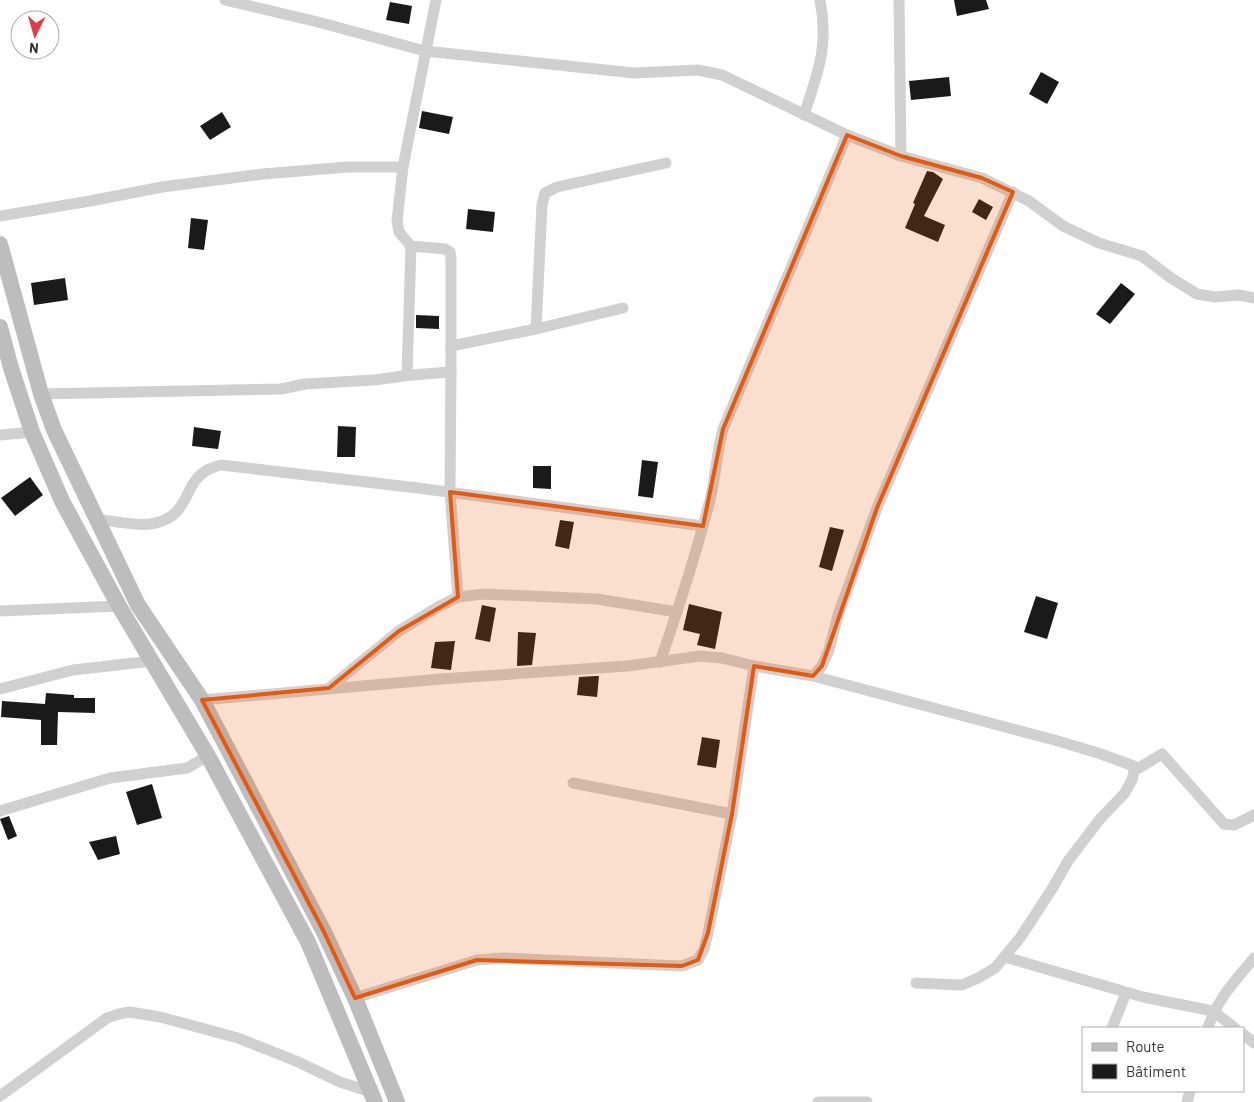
<svg xmlns="http://www.w3.org/2000/svg" width="1254" height="1102" viewBox="0 0 1254 1102" font-family="Barlow,sans-serif">
<style>
.building{fill:#1a1a1a}
.lines{fill:none;stroke-linecap:round;stroke-linejoin:round}
.street{stroke:#d0d0d0;stroke-width:11}
.secondary{stroke:#bdbdbd;stroke-width:16}
.marked{fill:#e8590c;fill-opacity:0.2;stroke:#e8590c;stroke-width:4;stroke-linejoin:round}
</style>
<rect width="100%" height="100%" fill="#fff"/>
<g class="building">
<polygon points="954,0 986,0 989,9 957,16"/>
<polygon points="390,2 412,6 409,24 386,20"/>
<polygon points="1041,72 1059,82 1047,104 1029,94"/>
<polygon points="949,77 951,96 911,100 909,81"/>
<polygon points="422,111 453,117 449,134 419,128"/>
<polygon points="222,112 231,127 210,140 200,126"/>
<polygon points="927,171 933,172 943,179 924,216 945,225 938,242 905,228 915,204 913,203"/>
<polygon points="979,199 993,207 986,220 972,212"/>
<polygon points="468,209 495,212 493,232 466,229"/>
<polygon points="191,218 208,220 204,250 188,248"/>
<polygon points="65,278 68,300 34,305 31,283"/>
<polygon points="1121,283 1135,294 1110,324 1096,314"/>
<polygon points="416,315 439,316 439,329 416,328"/>
<polygon points="338,426 356,427 355,457 337,457"/>
<polygon points="194,427 221,431 218,449 192,446"/>
<polygon points="642,460 658,462 653,498 638,496"/>
<polygon points="533,466 551,466 551,489 533,488"/>
<polygon points="30,477 43,495 15,516 1,498"/>
<polygon points="560,520 574,522 569,549 555,546"/>
<polygon points="830,527 844,530 832,571 819,567"/>
<polygon points="1036,596 1058,603 1047,639 1024,632"/>
<polygon points="689,604 722,612 715,649 697,645 700,634 683,630"/>
<polygon points="482,605 496,608 490,642 475,639"/>
<polygon points="518,632 536,633 532,665 517,666"/>
<polygon points="455,641 451,670 431,668 435,642"/>
<polygon points="596,676 599,676 597,697 577,695 579,677"/>
<polygon points="46,693 74,695 74,698 95,698 95,713 58,712 57,745 41,745 41,720 1,717 2,701 45,704"/>
<polygon points="702,737 720,740 716,768 697,765"/>
<polygon points="152,784 162,818 137,825 126,792"/>
<polygon points="9,816 17,836 8,840 0,819"/>
<polygon points="116,836 120,854 98,860 89,842"/>
</g>
<g class="lines">
<g class="street">
<polyline points="225,0 318,22 425,51 634,73 698,70 722,75 847,135 901,156 982,178 1029,201 1063,226 1099,243 1142,256 1171,278 1197,294 1215,297 1239,295 1254,298"/>
<polyline points="899,0 901,156"/>
<path d="M804 115C818 72 829 46 820 0"/>
<polyline points="0,216 90,201 162,187 263,174 348,167 403,167"/>
<polyline points="536,329 542,205 545,193 557,187 666,163"/>
<polyline points="451,346 536,329 623,308"/>
<polyline points="451,372 450,492 458,597"/>
<polyline points="407,375 411,246"/>
<polyline points="41,394 281,389 305,384 374,380 411,375 451,372 451,258 450,252 445,249 411,246 399,232 397,221 403,167 436,0"/>
<polyline points="0,435 32,432"/>
<path d="M96 519C109 521 138 526 150 524 192 518 181 485 207 470 211 468 217 466 221 465L418 488 703 526"/>
<polyline points="0,611 119,606"/>
<path d="M660 662C678 610 695 557 709 504 716 479 716 454 723 429L847 135"/>
<polyline points="813,676 822,666 829,650 838,615 877,508 1013,192"/>
<polyline points="329,688 399,631 438,607 458,597 484,594 597,599 677,612"/>
<polyline points="0,689 73,670 152,661"/>
<polyline points="202,700 441,679 627,666 700,656 722,658 754,666 813,676 1058,741 1101,754 1139,768 1162,754 1224,824 1234,825 1254,815"/>
<polyline points="573,783 732,814"/>
<polyline points="0,811 110,778 187,768 208,756"/>
<polyline points="1005,957 1143,997 1213,1011 1235,1028"/>
<polyline points="916,983 962,985 978,978 995,968 1020,938 1052,889 1068,861 1100,819 1124,794 1132,780 1135,767"/>
<polyline points="355,998 477,960 504,958 682,966 698,960 704,949 708,933 732,814 754,666"/>
<polyline points="1112,1028 1126,993"/>
<path d="M1208 1028C1217 999 1235 981 1254 958"/>
<polyline points="1243,1034 1254,1043"/>
<polyline points="0,1096 107,1018 119,1014 130,1012 160,1017 238,1038 296,1061 340,1082 371,1092"/>
<polyline points="818,1102 867,1102"/>
<polyline points="1187,1102 1190,1091"/>
</g>
<g class="secondary">
<polyline points="0,244 41,394 54,430 138,605 202,700 324,932 355,998 397,1102"/>
<polyline points="0,327 11,368 32,432 62,501 119,606 208,756 308,942 375,1102"/>
</g>
</g>
<path class="marked" d="M847 135 901 156 982 178 1013 192 877 508 822 666 813 676 754 666 732 814 708 933 698 960 682 966 477 960 355 998 324 932 202 700 329 688 399 631 458 597 450 492 703 526 723 429Z"/>
<rect x="1082" y="1027" width="162" height="65" fill="#ffffff" stroke="#adadad"/>
<rect x="1092" y="1043" width="25" height="8" fill="#bdbdbd" stroke="#adadad"/>
<text x="1126" y="1052" font-size="15" fill="#333333">Route</text>
<rect x="1092" y="1064" width="25" height="15" fill="#1a1a1a" stroke="#adadad"/>
<text x="1126" y="1077" font-size="15" fill="#333333">Bâtiment</text>
<g transform="translate(35 35) rotate(185)"><circle r="24" fill="#ffffff" stroke="#adadad"/>
<path d="M0-4L9 19L0 12L-9 19Z" fill="#e63946"/>
<text y="-8" font-size="14" font-weight="bold" text-anchor="middle" fill="#333333">N</text>
</g>
</svg>
